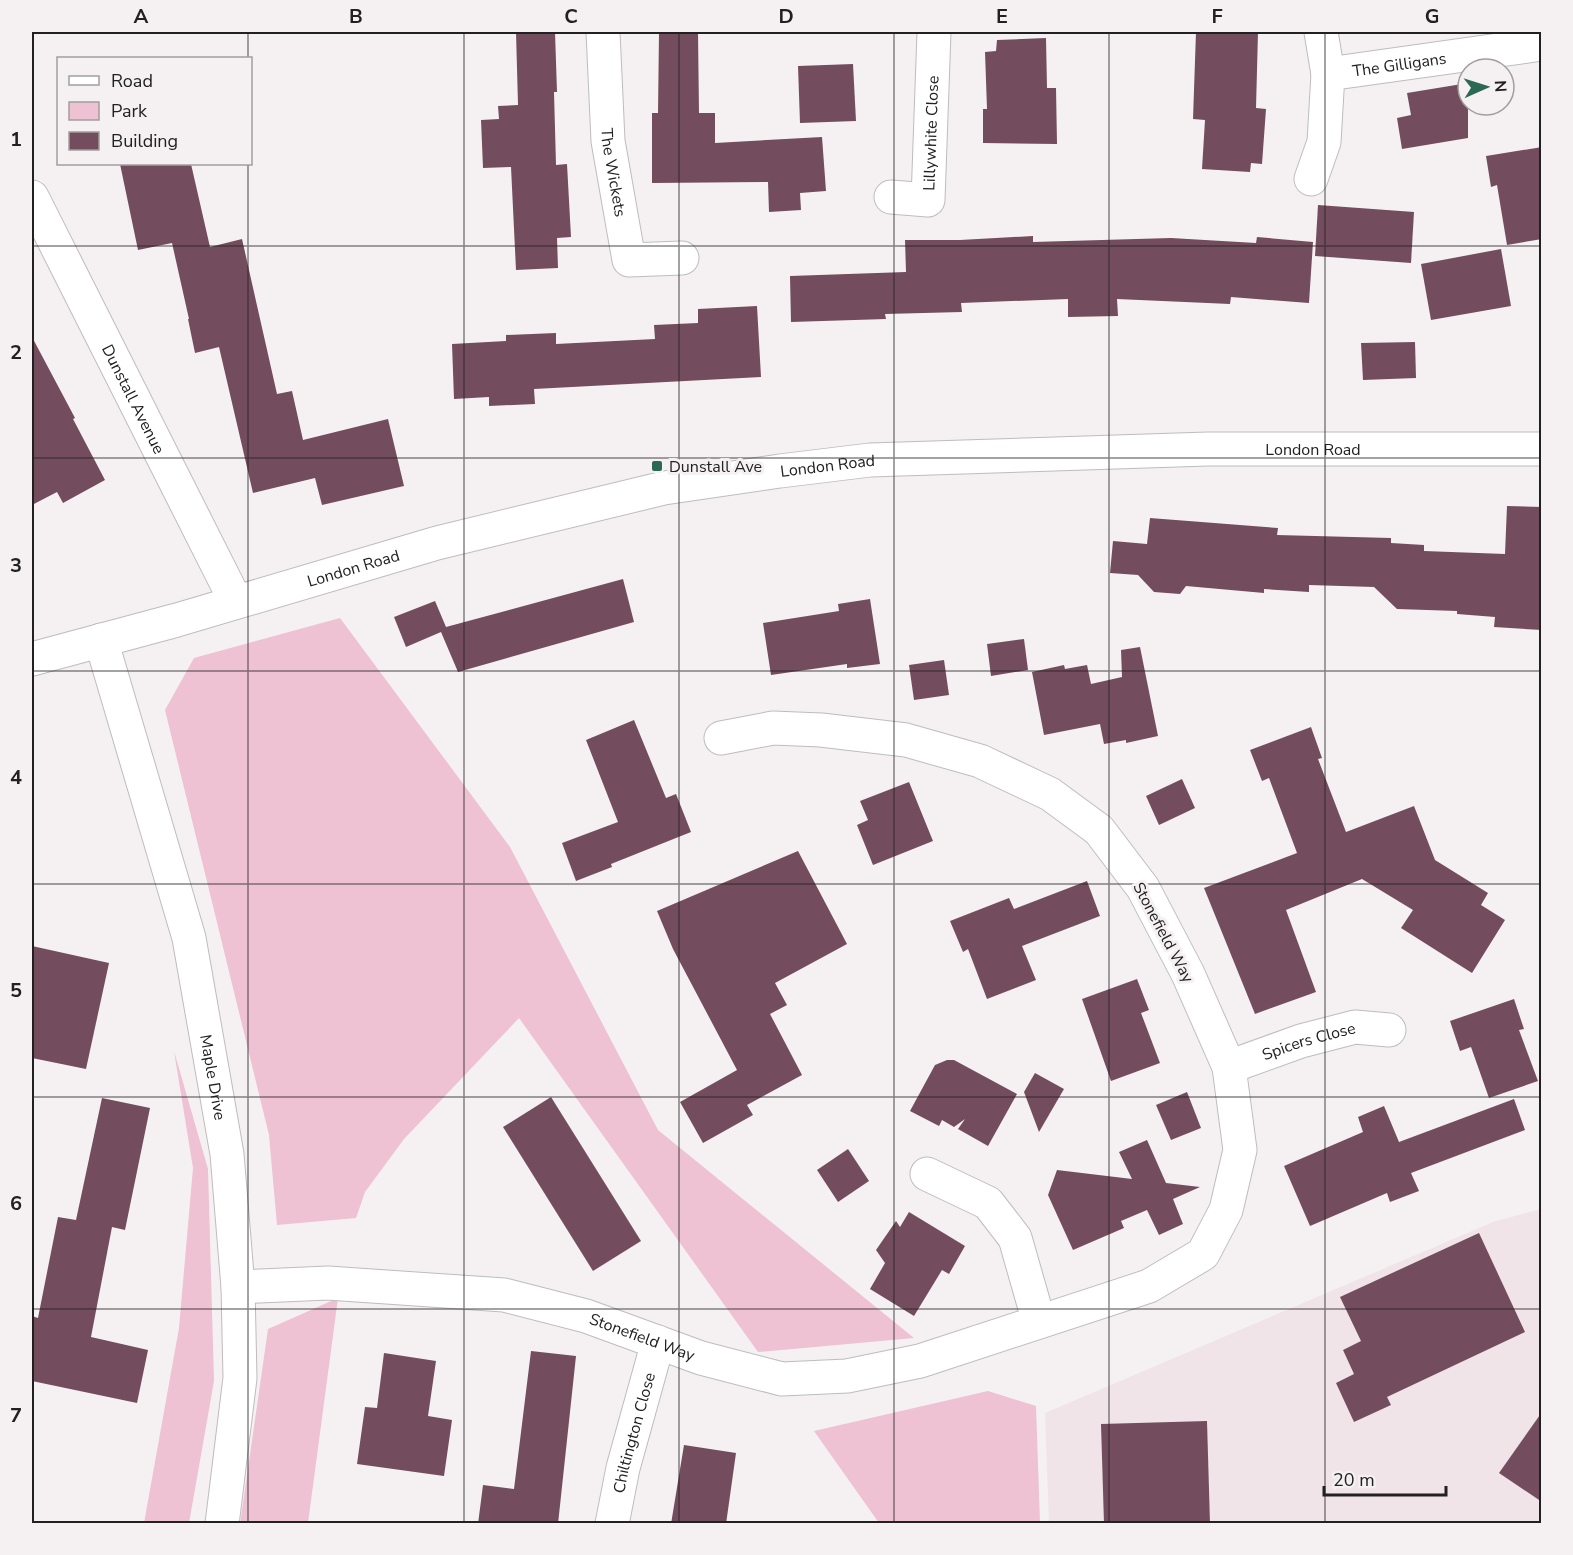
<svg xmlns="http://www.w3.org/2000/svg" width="1573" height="1555" viewBox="0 0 1573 1555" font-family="'Nunito Sans',sans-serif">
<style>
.built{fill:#f0e4e9}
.green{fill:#eec1d3}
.building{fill:#734d5d}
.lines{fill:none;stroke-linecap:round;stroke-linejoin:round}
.minor-casing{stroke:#bfbcbd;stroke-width:35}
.tertiary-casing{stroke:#bfbcbd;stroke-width:35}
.secondary-casing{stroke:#bfbcbd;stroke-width:35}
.minor{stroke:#fff;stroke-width:33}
.tertiary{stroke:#fff;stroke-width:33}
.secondary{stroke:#fff;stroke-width:33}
.grid{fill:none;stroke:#222122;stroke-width:1.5;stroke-opacity:0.55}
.poi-dot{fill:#2c6954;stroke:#f5f1f3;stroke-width:2}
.labels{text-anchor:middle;stroke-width:6;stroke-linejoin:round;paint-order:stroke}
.street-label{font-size:16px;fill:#222122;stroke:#f5f1f3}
.poi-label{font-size:16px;fill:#222122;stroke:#f5f1f3;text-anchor:start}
.neatline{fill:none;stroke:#222122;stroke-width:2}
.grid-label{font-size:20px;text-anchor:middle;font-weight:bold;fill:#222122}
</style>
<rect width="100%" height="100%" fill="#f5f1f3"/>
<polygon class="built" points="1541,1209 1541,1523 1049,1523 1045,1413 1493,1222"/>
<g class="green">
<polygon points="340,618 510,847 658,1130 914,1338 758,1352 519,1018 404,1139 365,1192 356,1218 277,1225 269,1135 165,710 194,658"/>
<polygon points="174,1051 208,1169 214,1381 189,1523 144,1523 179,1328 193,1168"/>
<polygon points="338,1298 308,1523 240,1524 268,1329"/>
<polygon points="988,1391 1036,1406 1040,1523 879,1523 814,1431"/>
</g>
<g class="building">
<polygon points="516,32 555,32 557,92 554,92 556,165 567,164 571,237 557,238 558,268 516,270 511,167 483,168 481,120 499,119 498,106 518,105"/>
<polygon points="659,32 698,32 699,113 715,113 715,143 822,137 826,191 800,193 801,210 769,212 768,182 652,183 652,113 658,113"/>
<polygon points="1196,32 1258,32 1256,108 1266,109 1262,164 1251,163 1250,172 1202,169 1205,120 1193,119"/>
<polygon points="1046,38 1047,88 1056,88 1057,144 983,143 983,109 987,109 985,52 996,51 997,40"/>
<polygon points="853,64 856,121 800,123 798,66"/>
<polygon points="1468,83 1468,138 1402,149 1397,118 1411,115 1407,93"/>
<polygon points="1542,147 1542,239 1507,245 1497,185 1491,187 1486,156"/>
<polygon points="120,164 191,164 210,247 242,239 277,394 292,391 303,440 388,419 404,486 322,505 315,478 253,493 219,347 195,353 188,319 189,319 172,243 138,250"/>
<polygon points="1318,205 1414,212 1411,263 1315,256"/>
<polygon points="1033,236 1033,242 1171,238 1256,243 1257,237 1313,242 1309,303 1231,297 1230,304 1117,299 1118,316 1068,317 1068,299 961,303 962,312 885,314 886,319 791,322 790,276 906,272 905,240 960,240"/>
<polygon points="1501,249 1511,306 1431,320 1421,264"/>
<polygon points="757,306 761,377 534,389 535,404 489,406 489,397 454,399 452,344 506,341 506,335 556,333 556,344 655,339 654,325 698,323 698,309"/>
<polygon points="32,337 75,418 73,419 105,480 63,503 57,492 32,505"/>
<polygon points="1415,342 1416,378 1363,380 1361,343"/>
<polygon points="1507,506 1542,507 1542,630 1494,627 1495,617 1457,614 1457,611 1397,609 1374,587 1309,585 1309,592 1264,589 1264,593 1186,586 1180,594 1154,592 1138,575 1110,573 1113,541 1147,544 1150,518 1278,528 1277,535 1391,538 1391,543 1424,545 1424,551 1505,554"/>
<polygon points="623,579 634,622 458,672 441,632 406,647 394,617 435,601 446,627"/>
<polygon points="870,599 880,664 847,668 847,664 771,675 763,623 839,611 838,604"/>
<polygon points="1024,639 1028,670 991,676 987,644"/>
<polygon points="1140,647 1158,736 1126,743 1126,740 1104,744 1100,724 1044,735 1032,672 1064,665 1065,669 1087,665 1091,684 1122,677 1121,650"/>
<polygon points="944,660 949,695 914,700 909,665"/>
<polygon points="634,720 666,798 676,794 691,832 611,864 612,867 576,881 562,843 618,822 586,740"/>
<polygon points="1311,727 1322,758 1318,759 1346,832 1414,806 1435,860 1488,893 1481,905 1505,920 1472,973 1401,928 1413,910 1362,879 1286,910 1316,992 1255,1014 1204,888 1297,853 1269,778 1262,781 1250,750"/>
<polygon points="1182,779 1195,808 1159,825 1146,796"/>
<polygon points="909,782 933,841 873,865 857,825 868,820 860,801"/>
<polygon points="798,851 847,944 775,983 787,1005 770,1014 802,1075 747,1105 753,1115 703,1143 680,1102 737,1070 673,949 657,911"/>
<polygon points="1087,881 1100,916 1022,946 1036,980 987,999 968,949 963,952 950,921 1009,898 1014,909"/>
<polygon points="32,946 109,963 86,1069 32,1058"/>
<polygon points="1137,979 1149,1010 1141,1013 1160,1063 1111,1081 1082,999"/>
<polygon points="1514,999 1524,1029 1519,1030 1538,1081 1489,1098 1471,1047 1460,1051 1450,1021"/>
<polygon points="947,1060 954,1060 1017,1094 988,1146 958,1129 965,1119 954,1127 942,1120 939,1126 910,1111 935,1065"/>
<polygon points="1035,1073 1064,1089 1039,1132 1024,1092"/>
<polygon points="1187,1092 1201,1128 1171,1140 1156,1105"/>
<polygon points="551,1097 641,1241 593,1271 503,1127"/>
<polygon points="102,1098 150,1108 125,1230 112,1227 91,1337 148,1350 137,1403 32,1381 32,1316 38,1318 58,1217 76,1220"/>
<polygon points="1514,1099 1525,1130 1411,1173 1419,1191 1390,1202 1387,1193 1310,1226 1284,1166 1363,1132 1358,1117 1384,1106 1399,1142"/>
<polygon points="1147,1140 1166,1183 1200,1187 1173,1199 1183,1224 1159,1235 1147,1210 1121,1221 1124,1228 1073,1250 1048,1195 1057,1170 1132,1179 1119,1152"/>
<polygon points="848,1149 869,1181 838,1202 817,1170"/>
<polygon points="909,1212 965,1246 949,1274 942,1270 914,1316 870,1289 885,1263 876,1250 896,1221 900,1227"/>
<polygon points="1479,1233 1525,1332 1387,1397 1391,1405 1354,1422 1336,1383 1354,1374 1343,1350 1361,1341 1340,1297"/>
<polygon points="531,1351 576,1356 558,1524 478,1524 483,1485 514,1489"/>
<polygon points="384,1353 436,1361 428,1416 452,1420 444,1476 357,1464 365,1407 377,1408"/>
<polygon points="1542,1412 1542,1502 1499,1473"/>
<polygon points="1207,1421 1210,1524 1104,1524 1101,1424"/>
<polygon points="684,1445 736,1453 726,1524 671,1524"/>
</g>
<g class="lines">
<g class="minor-casing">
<g id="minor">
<path id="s1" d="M603 32 608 141 629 260 682 258"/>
<path id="s2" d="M1328 74 1542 44"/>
<polyline points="1311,179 1324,142 1328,74 1321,32"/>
<path id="s3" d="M32 197 236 602"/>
<path id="s4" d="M891 197 928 200 934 32"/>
<path id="s5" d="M1229 1067 1301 1041 1355 1027 1389 1030"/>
<polyline points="927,1174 988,1203 1015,1238 1039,1322"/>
<path id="s6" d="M238 1287 328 1283 504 1295 586 1316 701 1358 782 1379 847 1376 920 1361 1149 1286 1203 1254 1226 1210 1240 1150 1229 1067 1188 974 1143 888 1099 830 1050 794 980 761 906 740 821 730 773 728 721 738"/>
<path id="s7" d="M612 1524 623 1468 658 1342"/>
</g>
</g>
<g class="tertiary-casing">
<g id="tertiary">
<path id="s8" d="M101 640 189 938 227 1154 238 1287 240 1378 222 1524"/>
</g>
</g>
<g class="secondary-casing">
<g id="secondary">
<path id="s9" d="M32 659 177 620 437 543 664 488 780 471 870 460 1208 449H1542"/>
</g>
</g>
<use href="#minor" class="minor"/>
<use href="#tertiary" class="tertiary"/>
<use href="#secondary" class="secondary"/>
</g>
<path class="grid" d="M248 32V58M464 32V1524M679 32V1524M894 32V1524M1109 32V1524M1325 32V1524M248 164V1524M32 246H1542M32 458H1542M32 671H1542M32 884H1542M32 1097H1542M32 1309H1542"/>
<rect class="poi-dot" x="651" y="460" width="12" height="12" rx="3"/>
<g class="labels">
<g class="street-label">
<text dy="6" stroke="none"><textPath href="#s2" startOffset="72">The Gilligans</textPath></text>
<text dy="6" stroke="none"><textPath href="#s4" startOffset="104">Lillywhite Close</textPath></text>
<text dy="6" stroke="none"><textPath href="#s1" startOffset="141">The Wickets</textPath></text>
<text dy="6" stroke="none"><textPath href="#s3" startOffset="226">Dunstall Avenue</textPath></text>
<text dy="6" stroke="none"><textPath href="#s9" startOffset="1306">London Road</textPath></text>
<text dy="6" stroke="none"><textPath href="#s9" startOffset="820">London Road</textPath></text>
<text dy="6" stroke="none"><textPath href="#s9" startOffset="334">London Road</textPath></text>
<text transform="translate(1164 932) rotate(62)" y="6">Stonefield Way</text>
<text dy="6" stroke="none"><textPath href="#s5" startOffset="84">Spicers Close</textPath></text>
<text dy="6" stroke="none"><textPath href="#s8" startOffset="452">Maple Drive</textPath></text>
<text dy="6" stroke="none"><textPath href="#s6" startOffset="411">Stonefield Way</textPath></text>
<text dy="6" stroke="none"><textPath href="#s7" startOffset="94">Chiltington Close</textPath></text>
</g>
<g class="poi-label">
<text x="669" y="472">Dunstall Ave</text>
</g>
</g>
<rect width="1573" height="1555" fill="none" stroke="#f5f1f3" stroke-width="66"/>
<rect x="57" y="57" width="195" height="108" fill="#f5f1f3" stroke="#a19e9f" stroke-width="1.5"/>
<rect x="69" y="76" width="30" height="9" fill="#ffffff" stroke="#a19e9f" stroke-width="1.5"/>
<text x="111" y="87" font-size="18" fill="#222122">Road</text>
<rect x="69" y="102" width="30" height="18" fill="#eec1d3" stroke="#a19e9f" stroke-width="1.5"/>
<text x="111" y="117" font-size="18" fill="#222122">Park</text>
<rect x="69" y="132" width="30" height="18" fill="#734d5d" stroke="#a19e9f" stroke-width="1.5"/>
<text x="111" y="147" font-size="18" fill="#222122">Building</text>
<g transform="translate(1486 87) rotate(87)"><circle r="28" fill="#f5f1f3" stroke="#a19e9f" stroke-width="1.5"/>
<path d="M0-4.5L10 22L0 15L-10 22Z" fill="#2c6954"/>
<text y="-9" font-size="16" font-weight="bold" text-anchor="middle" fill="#222122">N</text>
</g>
<path d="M1324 1486v9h122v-9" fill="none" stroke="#222122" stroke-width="3"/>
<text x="1333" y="1486" font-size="18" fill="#222122" stroke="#f5f1f3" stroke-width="4.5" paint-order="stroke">20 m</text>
<rect x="33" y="33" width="1507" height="1489" class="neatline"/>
<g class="grid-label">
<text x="141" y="23">A</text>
<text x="356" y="23">B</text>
<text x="571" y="23">C</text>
<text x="786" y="23">D</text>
<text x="1002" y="23">E</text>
<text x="1217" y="23">F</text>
<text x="1432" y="23">G</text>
<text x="16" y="146">1</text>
<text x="16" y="359">2</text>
<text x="16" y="572">3</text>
<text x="16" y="784">4</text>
<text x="16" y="997">5</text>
<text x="16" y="1210">6</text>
<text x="16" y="1422">7</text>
</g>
</svg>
